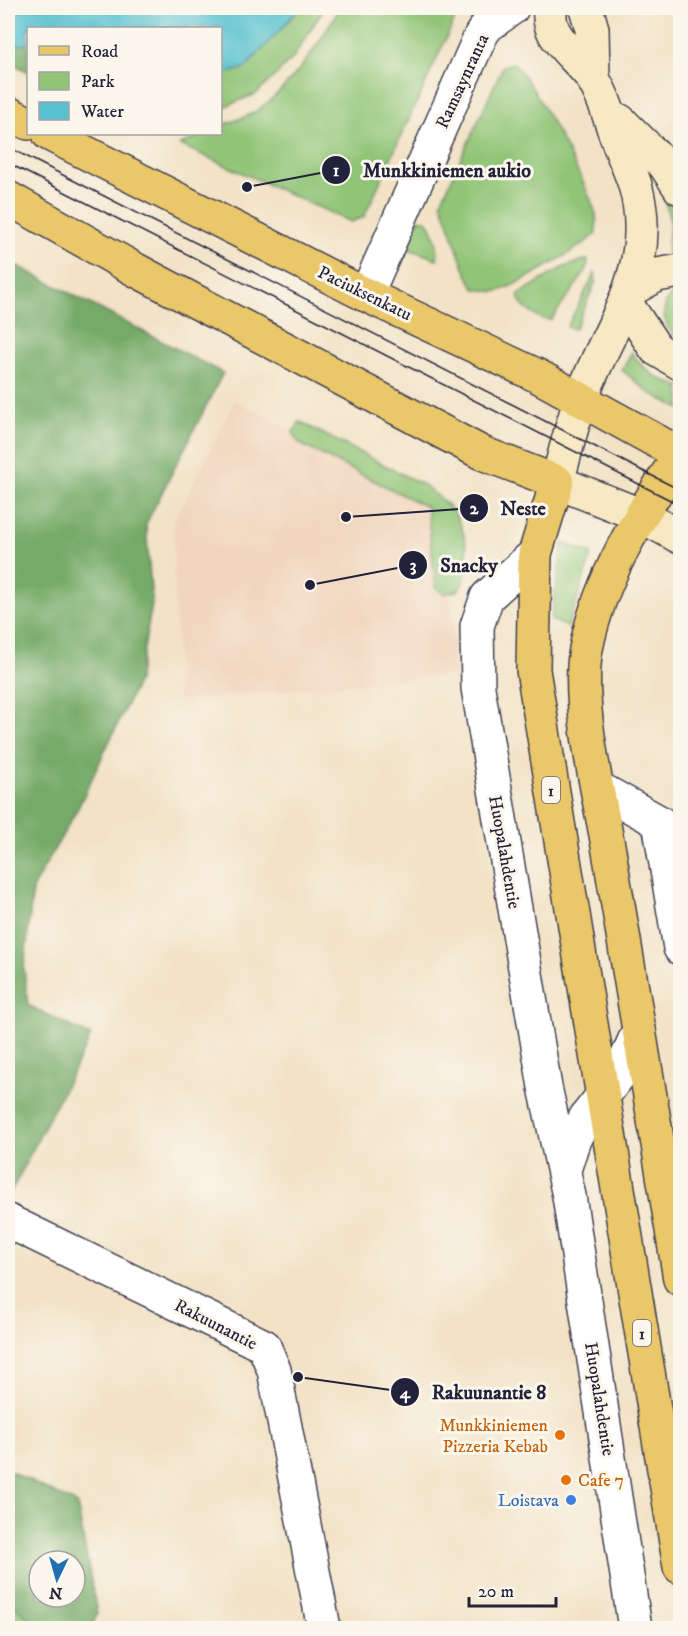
<svg xmlns="http://www.w3.org/2000/svg" width="688" height="1636" viewBox="0 0 688 1636" font-family="'IM FELL DW Pica',serif">
<style>
.built{fill:#f1d5bd}
.green{fill:#90c577;stroke:#597459;stroke-width:1.5}
.forest{fill:#74aa68;stroke:#4b6652;stroke-width:1.5;fill-rule:evenodd}
.water{fill:#56c1d0;stroke:#3c7286;stroke-width:1.5}
.lines{fill:none;stroke-linecap:round;stroke-linejoin:round}
.street-casing{stroke:#413f50;stroke-width:36}
.secondary-casing{stroke:#413f50;stroke-width:36}
.primary-casing{stroke:#413f50;stroke-width:36}
.street{stroke:#fff;stroke-width:33}
.secondary{stroke:#f7e9c3;stroke-width:33}
.primary{stroke:#eac769;stroke-width:33}
.tram{stroke:#22223b;stroke-width:1.5}
.food-dot{fill:#e8710a;stroke:#fbf7ec;stroke-width:2}
.shop-dot{fill:#3f7fe0;stroke:#fbf7ec;stroke-width:2}
.labels{text-anchor:middle;stroke-width:6;stroke-linejoin:round;paint-order:stroke}
.shield{fill:#fbf7ec;stroke:#636270;stroke-width:1.5}
.shield-label{font-size:16px;font-weight:bold;fill:#22223b}
.street-label{font-size:18px;fill:#22223b;stroke:#fbf7ec}
.food-label{font-size:18px;fill:#c56008;stroke:#fbf7ec;text-anchor:end}
.shop-label{font-size:18px;fill:#366cbe;stroke:#fbf7ec;text-anchor:end}
.leader{fill:none;stroke:#22223b;stroke-width:2}
.callout-dot{fill:#22223b;stroke:#fbf7ec;stroke-width:2}
.mark-label{font-size:18px;text-anchor:middle;font-weight:bold;fill:#fff}
.callout-label{font-size:20px;text-anchor:middle;font-weight:bold;fill:#22223b;stroke:#fbf7ec;stroke-width:6;stroke-linejoin:round;paint-order:stroke}
</style>
<rect width="100%" height="100%" fill="#fbf7ec"/>
<filter id="ink" filterUnits="userSpaceOnUse"><feTurbulence type="fractalNoise" baseFrequency=".0167" numOctaves="2"/><feDisplacementMap in="SourceGraphic" scale="12" xChannelSelector="R" yChannelSelector="G"/><feConvolveMatrix kernelMatrix="1 2 1 2 8 2 1 2 1" color-interpolation-filters="sRGB"/></filter>
<filter id="wash" filterUnits="userSpaceOnUse"><feTurbulence type="fractalNoise" baseFrequency=".008" numOctaves="4" result="noise"/><feDisplacementMap in="SourceGraphic" scale="24" xChannelSelector="R" yChannelSelector="G"/><feGaussianBlur stdDeviation="1.35" result="paint"/><feColorMatrix in="noise" values="0 0 0 0 0 0 0 0 0 0 0 0 0 0 0 0 0 1.4 0 .05"/><feComposite in="paint" operator="in"/></filter>
<g filter="url(#wash)">
<rect width="100%" height="100%" fill="#f2e2c6"/>
<polygon class="built" points="235,400 441,509 459,674 178,701 173,523"/>
<g class="green">
<polygon points="8,8 324,8 293,58 256,94 221,108 220,28 28,28 28,44 8,42"/>
<path d="M340 8H456L459 10 364 217 351 222 180 145 205 134H220L221 126C231 121 245 118 255 112 292 87 318 45 340 8Z"/>
<path d="M513 63C532 79 589 189 596 215 597 221 596 228 596 234 581 247 517 286 498 291 490 293 482 290 474 288L464 268 441 202 503 66Z"/>
<polygon points="665,189 680,216 680,251 667,256 670,222 663,191"/>
<path d="M419 219 428 221C434 232 439 247 437 259L406 248Z"/>
<path d="M584 260H588L586 271 551 320C539 320 520 308 518 296L522 292 562 268Z"/>
<polygon points="595,273 596,281 575,329 567,327"/>
<path d="M680 288V340C660 326 658 301 680 288Z"/>
<path d="M632 352C643 371 659 381 680 386V409L648 392 622 370Z"/>
<path d="M300 422 425 486C436 495 449 504 456 516 468 537 472 569 459 590L444 594 436 588 427 507 306 447 298 442 293 432Z"/>
<polygon points="563,543 592,554 568,627 551,620"/>
<polygon points="8,1601 42,1628 8,1628"/>
</g>
<g class="forest">
<polygon points="8,42 15,45 28,44 28,72 8,61"/>
<polygon points="8,261 223,373 146,524 152,604 138,681 78,808 33,887 24,968 28,1005 91,1036 8,1198"/>
<path d="M8 1470 77 1504 97 1613 92 1628H42L8 1601ZM39 1561H75V1597H39Z"/>
</g>
<polygon class="water" points="8,8 300,8 245,68 221,75 220,28 28,28 28,44 15,45 8,42"/>
</g>
<g filter="url(#ink)">
<g class="lines">
<g class="street-casing">
<g id="street">
<polyline points="366,295 481,35 487,26 512,8"/>
<polyline points="535,554 487,597 477,626 478,688 545,1087 569,1196 635,1628"/>
<polyline points="598,788 659,822 680,948"/>
<polyline points="564,1170 574,1139 586,1117 620,1074 639,1030"/>
<polyline points="8,1221 264,1346 274,1370 324,1628"/>
</g>
</g>
<g class="secondary-casing">
<g id="secondary">
<path d="M551 8C543 37 580 58 593 79 605 98 609 117 617 138 622 153 630 169 635 185 659 268 608 326 581 399 571 426 565 455 557 482L640 515 680 537"/>
<polyline points="586,8 592,29 593,78"/>
<polyline points="612,117 620,121 665,165 680,188"/>
<polyline points="630,290 657,275 680,271"/>
<polyline points="625,302 656,349 680,363"/>
</g>
</g>
<g class="primary-casing">
<g id="primary">
<polyline points="8,113 28,123"/>
<polyline points="49,134 366,295 538,376 680,454"/>
<polyline points="8,198 136,270 482,453 557,482 535,554 533,670 680,1567"/>
<path d="M680 455C640 515 600 577 586 649 576 703 599 795 609 851 633 994 657 1136 680 1279"/>
</g>
</g>
<use href="#street" class="street"/>
<use href="#secondary" class="secondary"/>
<use href="#primary" class="primary"/>
<g class="tram">
<polyline points="8,147 680,490"/>
<polyline points="8,163 680,505"/>
</g>
</g>
</g>
<g class="food-dot">
<circle cx="560" cy="1435" r="6"/>
<circle cx="566" cy="1480" r="6"/>
</g>
<circle class="shop-dot" cx="571" cy="1500" r="6"/>
<g class="labels">
<g class="shield">
<rect x="542" y="777" width="18" height="26" rx="4.5"/>
<rect x="633" y="1320" width="18" height="26" rx="4.5"/>
</g>
<g class="shield-label">
<text x="551" y="796">1</text>
<text x="642" y="1339">1</text>
</g>
<g class="street-label">
<text transform="translate(462 81) rotate(-65)" y="6">Ramsaynranta</text>
<text transform="translate(365 293) rotate(26)" y="6">Paciuksenkatu</text>
<text transform="translate(505 852) rotate(80)" y="6">Huopalahdentie</text>
<text transform="translate(216 1324) rotate(27)" y="6">Rakuunantie</text>
<text transform="translate(600 1399) rotate(81)" y="6">Huopalahdentie</text>
</g>
<g class="food-label">
<text x="548" y="1431">Munkkiniemen<tspan x="548" dy="21">Pizzeria Kebab</tspan></text>
<text x="578" y="1486" text-anchor="start">Cafe 7</text>
</g>
<g class="shop-label">
<text x="559" y="1506">Loistava</text>
</g>
</g>
<path class="leader" d="M247 187L336 170M346 517L474 508M310 585L413 565M298 1377L405 1392"/>
<g class="callout-dot">
<circle cx="247" cy="187" r="6"/>
<circle cx="346" cy="517" r="6"/>
<circle cx="310" cy="585" r="6"/>
<circle cx="298" cy="1377" r="6"/>
<circle cx="336" cy="170" r="15"/>
<circle cx="474" cy="508" r="15"/>
<circle cx="413" cy="565" r="15"/>
<circle cx="405" cy="1392" r="15"/>
</g>
<g class="mark-label">
<text x="336" y="176">1</text>
<text x="474" y="514">2</text>
<text x="413" y="571">3</text>
<text x="405" y="1398">4</text>
</g>
<g class="callout-label">
<text x="447" y="177">Munkkiniemen aukio</text>
<text x="523" y="515">Neste</text>
<text x="469" y="572">Snacky</text>
<text x="489" y="1399">Rakuunantie 8</text>
</g>
<rect width="688" height="1636" fill="none" stroke="#fbf7ec" stroke-width="30"/>
<rect x="27" y="27" width="195" height="108" fill="#fbf7ec" stroke="#a4a2a5" stroke-width="1.5"/>
<rect x="39" y="46" width="30" height="9" fill="#eac769" stroke="#a4a2a5" stroke-width="1.5"/>
<text x="81" y="57" font-size="18" fill="#22223b">Road</text>
<rect x="39" y="72" width="30" height="18" fill="#90c577" stroke="#a4a2a5" stroke-width="1.5"/>
<text x="81" y="87" font-size="18" fill="#22223b">Park</text>
<rect x="39" y="102" width="30" height="18" fill="#56c1d0" stroke="#a4a2a5" stroke-width="1.5"/>
<text x="81" y="117" font-size="18" fill="#22223b">Water</text>
<g transform="translate(57 1579) rotate(185)"><circle r="28" fill="#fbf7ec" stroke="#a4a2a5" stroke-width="1.5"/>
<path d="M0-4.5L10 22L0 15L-10 22Z" fill="#1f6fb2"/>
<text y="-9" font-size="16" font-weight="bold" text-anchor="middle" fill="#22223b">N</text>
</g>
<path d="M469 1597v9h87v-9" fill="none" stroke="#22223b" stroke-width="3"/>
<text x="478" y="1597" font-size="18" fill="#22223b" stroke="#fbf7ec" stroke-width="4.5" paint-order="stroke">20 m</text>
</svg>
